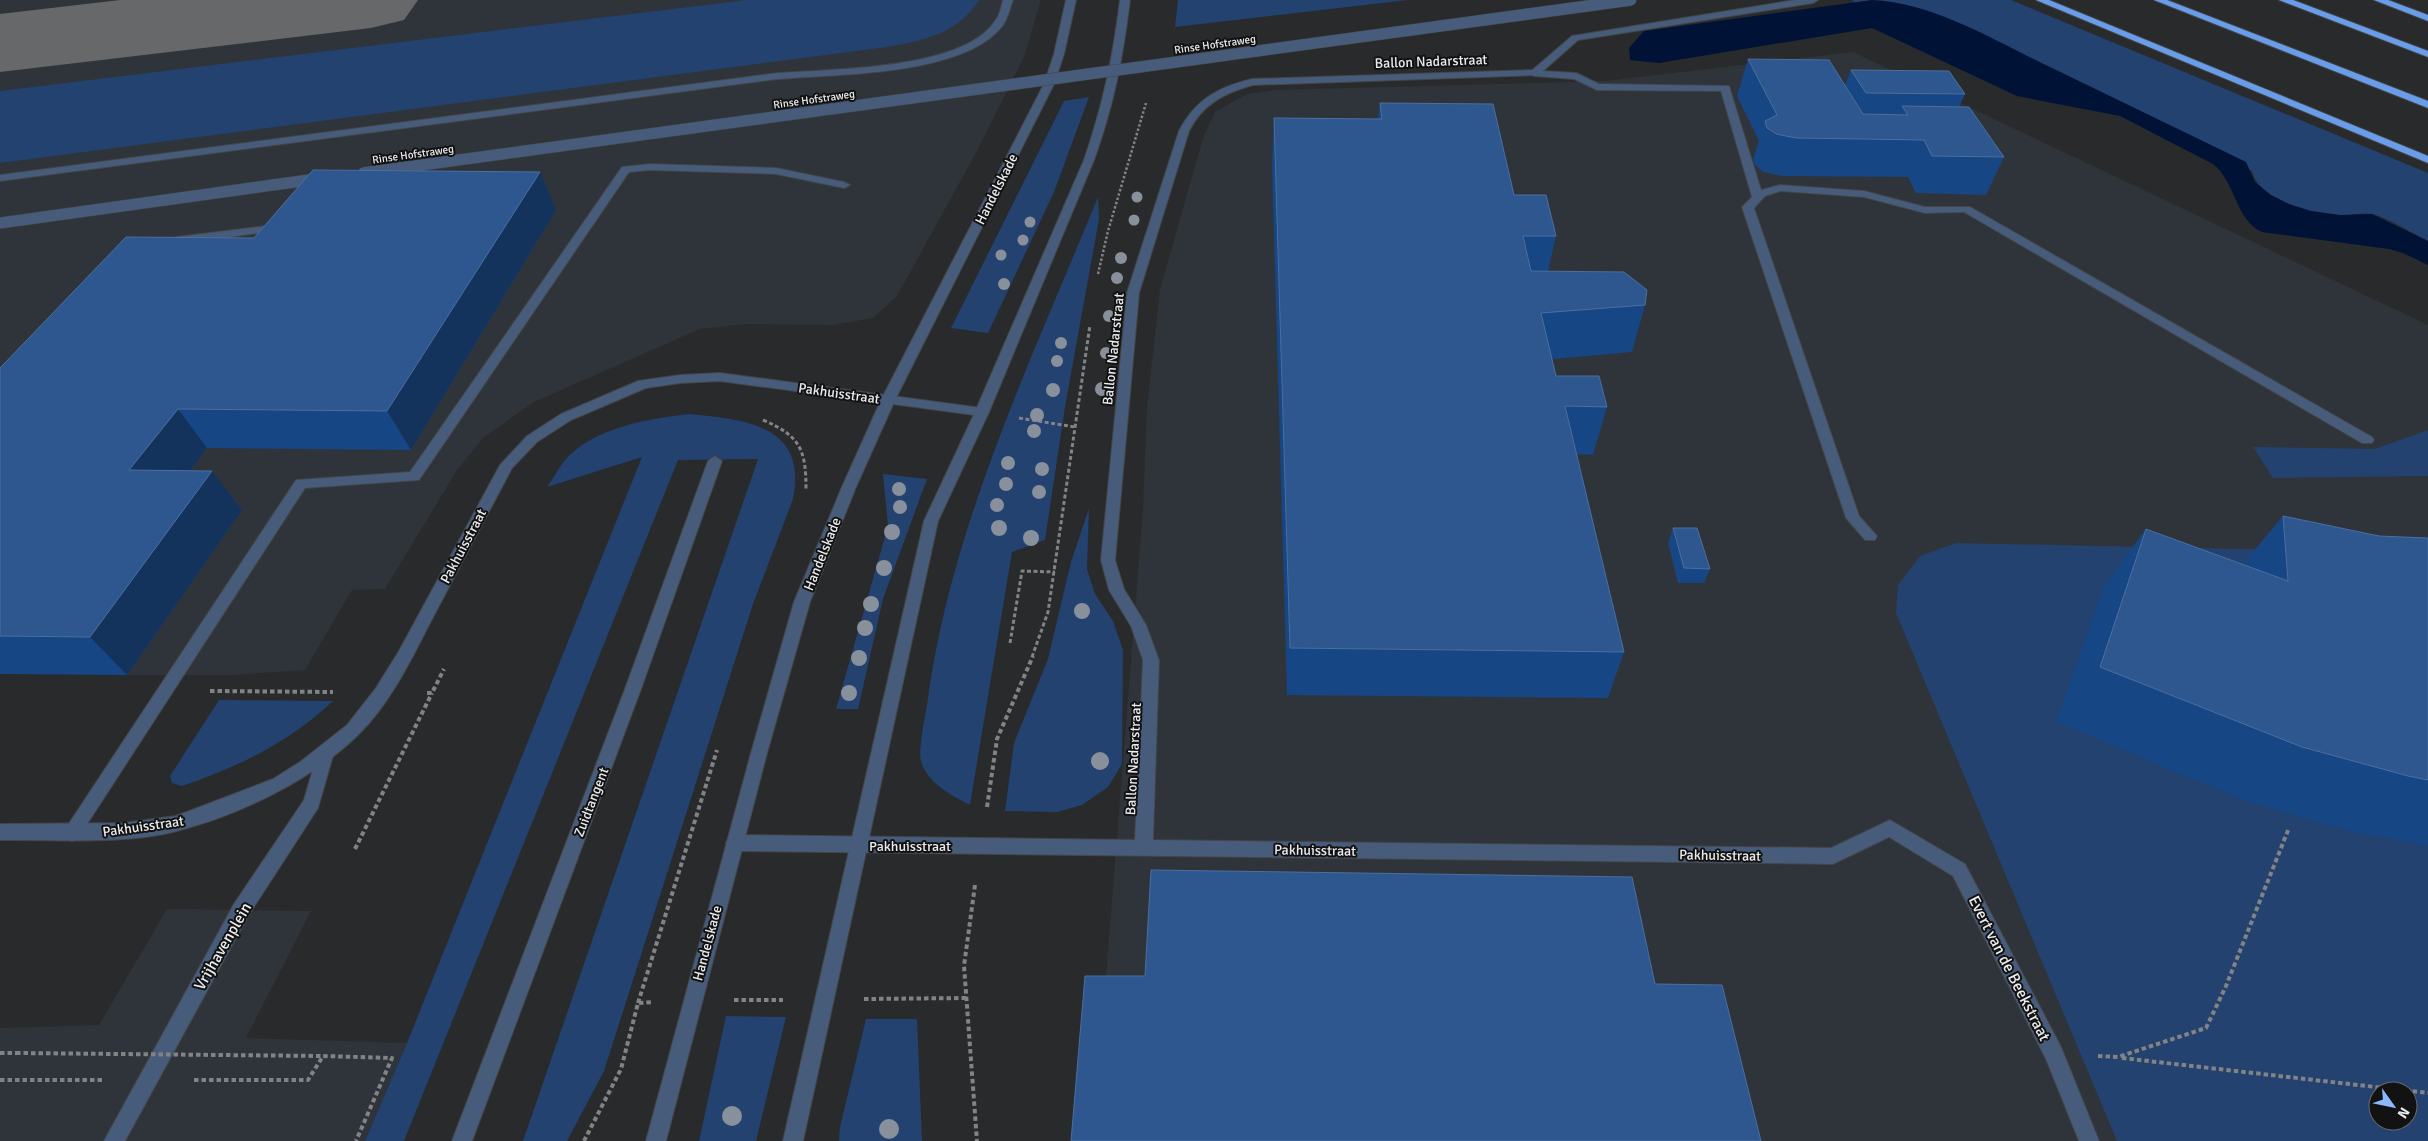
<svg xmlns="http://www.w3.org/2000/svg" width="2428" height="1141" viewBox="0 0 2428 1141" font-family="Signika,sans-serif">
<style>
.built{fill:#2f343b;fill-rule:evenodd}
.green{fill:#23426f;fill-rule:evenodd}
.water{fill:#001336}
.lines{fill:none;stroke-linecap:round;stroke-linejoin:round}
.taxiway{fill:#66686a;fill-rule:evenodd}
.service-casing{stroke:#434547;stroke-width:2}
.minor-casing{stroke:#434547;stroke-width:2}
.tertiary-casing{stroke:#434547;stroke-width:2}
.motorway-casing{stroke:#434547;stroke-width:2}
.path-far2{stroke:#828385;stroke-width:2.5;stroke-dasharray:2.5 2;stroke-linecap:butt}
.path-far1{stroke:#828385;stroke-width:3;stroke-dasharray:4 2.5;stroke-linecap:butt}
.path{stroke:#828385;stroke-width:4;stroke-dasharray:4.5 3;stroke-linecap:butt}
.service{fill:#475b7a;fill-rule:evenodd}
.minor{fill:#475b7a;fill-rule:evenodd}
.tertiary{fill:#475b7a;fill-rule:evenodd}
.motorway{fill:#6a9de9;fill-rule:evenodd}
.service-bridge-casing{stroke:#434547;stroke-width:12;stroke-linecap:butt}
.path-bridge{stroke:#828385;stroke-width:4;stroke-dasharray:4.5 3;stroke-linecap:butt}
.service-bridge{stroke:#475b7a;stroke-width:11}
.tree{fill:#88909c}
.wall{fill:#174684}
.shaded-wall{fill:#14335c}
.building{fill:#2e578f;stroke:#4b6f9e}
.labels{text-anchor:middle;stroke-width:4;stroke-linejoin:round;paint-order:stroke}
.far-street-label{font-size:11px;fill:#ebecee;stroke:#121213}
.street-label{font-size:14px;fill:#ebecee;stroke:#121213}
.near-street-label{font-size:16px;fill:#ebecee;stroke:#121213}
</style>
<rect width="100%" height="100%" fill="#282a2c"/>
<g class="built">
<polygon points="0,0 1041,0 1024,57 977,151 897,296 873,318 833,325 747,324 700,329 534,402 483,438 457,470 385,589 352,590 305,670 234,675 127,675 0,673"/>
<path d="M1853 52 2428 325V1141H1093L1143 509 1147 406 1160 289 1203 138 1215 112 1247 94 1276 90 1605 81ZM2378 1091H2408V1121H2378Z"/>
<polygon points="167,909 311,911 246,1038 407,1043 365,1141 0,1141 0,1028 99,1025"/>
</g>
<g class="green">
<path d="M747 0H979C959 33 923 41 887 47L0 163V91Z"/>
<polygon points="1178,0 1408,0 1175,27"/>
<path d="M1852 0H2011L2428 173V241C2414 234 2386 217 2372 214 2362 212 2350 216 2340 215 2311 214 2261 204 2252 171L1872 0 1855 3Z"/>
<polygon points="1089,97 1054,192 988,333 951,328 1064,101"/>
<path d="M1098 197 1099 219 1065 407 1045 540 1012 552 970 805C951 795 927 783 921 761 918 752 925 716 927 705 950 528 1031 361 1098 197Z"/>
<path d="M689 414C746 419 808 426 793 499L753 604 604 1071 567 1141H523L758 459 678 460 404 1141H365L407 1043 642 457 547 487C553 479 558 469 564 461 594 427 647 419 689 414Z"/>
<polygon points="2428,430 2428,476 2273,478 2253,447 2375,449"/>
<polygon points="883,474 927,479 883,599 858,709 836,709 888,526"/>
<polygon points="1089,508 1087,569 1095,594 1113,621 1123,650 1122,764 1108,787 1082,805 1057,812 1005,811 1014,743 1048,659 1071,562"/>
<path d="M1956 543 2428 553V1141H2117L1896 613 1898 585 1920 556ZM2378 1091H2408V1121H2378Z"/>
<path d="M219 700 333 701C288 743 240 766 182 786L172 783 170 776Z"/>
<polygon points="726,1016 786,1017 756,1141 699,1141"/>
<polygon points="866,1019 917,1019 922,1141 839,1141 840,1127"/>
</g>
<path class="water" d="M1872 0C1934 3 1993 40 2048 66 2114 98 2180 130 2246 162L2255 182 2271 195 2289 204 2311 211 2340 215 2372 214 2428 241V265L2403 253 2389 249 2262 232C2235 220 2236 182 2213 164L2120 116 2017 96 1872 28 1659 63 1630 60 1629 48 1644 31Z"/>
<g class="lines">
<polygon class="taxiway" points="120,0 418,0 404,20 371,28 0,72 0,14"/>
<g class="service-casing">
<g id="service">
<path d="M1003 0H1013C1010 8 1008 18 1003 25 966 76 836 74 778 79L0 181V175L778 73C831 69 963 70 995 21 1000 15 1001 7 1003 0Z"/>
<polygon points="1795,0 1818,0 1813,3 1578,40 1543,71 1576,73 1599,84 1729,86 1761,190 1780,185 1864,191 1925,207 1970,207 2372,437 2374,440 2372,443 2362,443 1964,212 1925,213 1864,197 1781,191 1765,196 1754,208 1859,516 1877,536 1875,540 1865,540 1846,518 1742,207 1752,197 1721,91 1597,90 1574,79 1534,76 1529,73 1572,36"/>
<polygon points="650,164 776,168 844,182 850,185 844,188 776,174 650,170 629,172 419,480 305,488 78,838 72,841 66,838 63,833 66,828 296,480 410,472 622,167"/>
<polygon points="282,224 286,225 286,229 176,245 170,241 176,237"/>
<polygon points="715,456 722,461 641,689 472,1141 452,1141 625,689 708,461"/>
<polygon points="326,745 332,747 334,752 318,808 248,916 125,1141 104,1141 234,904 304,800 318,752 320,747"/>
</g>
</g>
<g class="minor-casing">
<g id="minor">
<path d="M1534 70 1539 73 1538 75 1253 85C1224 93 1203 104 1189 131L1139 293 1115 560 1124 589 1146 625 1159 660 1153 840 1831 848 1890 820 1965 864 2061 1047 2099 1141H2079L2046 1059 1953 876 1889 837 1833 864 735 851 729 848 726 843 729 838 735 835 1135 840 1143 660 1131 626 1109 590 1101 560 1127 293 1179 131C1195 100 1218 87 1252 79Z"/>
<path d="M720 373 982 408 989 412 982 416 720 381 680 383 646 388 571 420 537 442 512 468C485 519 458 570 431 621 411 660 390 704 358 735 312 780 239 815 177 831 125 845 54 839 0 840V824L123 823 176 816 273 779 300 762 347 725 376 688 399 651 500 465 527 436 561 414 638 381 680 375Z"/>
</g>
</g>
<g class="tertiary-casing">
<g id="tertiary">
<polygon points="1066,0 1076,0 1064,54 1054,84 895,400 856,487 810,602 767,753 666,1141 646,1141 751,753 794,602 842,487 881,400 1044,84 1054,54"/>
<path d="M1120 0H1130C1123 57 1114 105 1094 160L989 412 938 521 803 1141H783L924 521 975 412 1084 160C1103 105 1113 57 1120 0Z"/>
</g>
</g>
<g class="motorway-casing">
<g id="motorway">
<polygon points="2036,0 2049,0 2428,156 2428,163"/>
<polygon points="2154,0 2167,0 2428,101 2428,108"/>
<polygon points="2279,0 2293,0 2428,51 2428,57"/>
<polygon points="2374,0 2388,0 2428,15 2428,21"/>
</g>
</g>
<polyline class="path-far2" points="1098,274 1108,231 1146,103"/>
<g class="path-far1">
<polyline points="1019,418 1075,427"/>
<path d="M763 420C800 436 806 449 806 489"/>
<polyline points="1010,643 1022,571 1055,572"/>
<polyline points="1032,657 1048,612 1090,325"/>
</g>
<g class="path">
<polyline points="210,691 333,692"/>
<polyline points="427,693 432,693 444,669"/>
<polyline points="987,807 997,739 1033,656"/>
<polyline points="355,849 432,693"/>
<polyline points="975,885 964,966 977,1141"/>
<polyline points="864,999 967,998"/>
<polyline points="734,1000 783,1000"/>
<polyline points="638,1003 717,750"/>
<polyline points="0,1053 16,1053"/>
<polyline points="2098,1056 2118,1057 2206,1028 2226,986 2289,828"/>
<polyline points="2122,1058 2428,1093"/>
<polyline points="0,1080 103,1080"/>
<polyline points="194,1080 308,1080 323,1056 392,1058 356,1141"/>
<polyline points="584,1141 621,1069 638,1003 653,1002"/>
</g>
<use href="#service" class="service"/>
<use href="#minor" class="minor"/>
<use href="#tertiary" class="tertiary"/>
<use href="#motorway" class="motorway"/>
<g class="service-bridge-casing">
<g id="service-bridge">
<polyline points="363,173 1631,0"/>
<polyline points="0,223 323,178"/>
</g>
</g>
<polyline class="path-bridge" points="16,1053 323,1056"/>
<use href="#service-bridge" class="service-bridge"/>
</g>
<g class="tree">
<circle cx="1137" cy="197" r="5.5"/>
<circle cx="1134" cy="220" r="5.5"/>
<circle cx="1030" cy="222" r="5.5"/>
<circle cx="1023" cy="240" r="5.5"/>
<circle cx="1001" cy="255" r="5.5"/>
<circle cx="1121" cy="258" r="6"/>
<circle cx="1117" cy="278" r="6"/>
<circle cx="1004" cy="284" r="6"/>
<circle cx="1109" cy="316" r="6"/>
<circle cx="1061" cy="343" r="6"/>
<circle cx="1106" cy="353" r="6"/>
<circle cx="1057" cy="361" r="6"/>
<circle cx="1102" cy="389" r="7"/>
<circle cx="1053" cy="390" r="7"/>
<circle cx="1037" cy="415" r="7"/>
<circle cx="1034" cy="431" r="7"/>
<circle cx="1008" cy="463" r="7"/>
<circle cx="1042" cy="469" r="7"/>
<circle cx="1006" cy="484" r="7"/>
<circle cx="899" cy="489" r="7"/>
<circle cx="1039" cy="492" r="7"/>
<circle cx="997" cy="505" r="7"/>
<circle cx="900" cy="507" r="7"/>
<circle cx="999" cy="528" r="8"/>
<circle cx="892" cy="532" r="8"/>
<circle cx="1031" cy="538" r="8"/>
<circle cx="884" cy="568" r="8"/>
<circle cx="871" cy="604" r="8"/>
<circle cx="1082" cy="611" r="8"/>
<circle cx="865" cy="628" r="8"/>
<circle cx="859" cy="658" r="8"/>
<circle cx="849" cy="693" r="8"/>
<circle cx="1100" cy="761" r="9"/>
<circle cx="732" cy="1116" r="10"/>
<circle cx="889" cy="1129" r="10"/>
</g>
<g class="wall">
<polygon points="1748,59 1845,86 1851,70 1965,94 1959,107 2004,157 1986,195 1916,193 1908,177 1783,176 1763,172 1755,165 1753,159 1759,141 1737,96"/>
<polygon points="1380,103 1514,195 1556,236 1548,271 1645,305 1632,352 1552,359 1556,376 1607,407 1593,455 1576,454 1624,652 1608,698 1287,695 1272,164 1274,118 1378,119"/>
<polygon points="540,172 556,210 411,450 207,448 190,471 242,510 127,675 0,674 0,368 254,238"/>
<polygon points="2283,516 2379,536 2428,538 2428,846 2345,830 2246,801 2056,722 2104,586 2146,529 2243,564"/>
<polygon points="1673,528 1710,569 1704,583 1678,583 1668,543"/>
</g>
<g class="shaded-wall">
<polygon points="540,172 556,210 411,450 387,411"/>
<polygon points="178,409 207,448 161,509 129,470"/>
<polygon points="212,471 242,510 127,675 90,637"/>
</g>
<g class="building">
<polygon points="1748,59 1829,60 1863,114 1908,115 1902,106 1969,107 2004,157 1932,156 1924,140 1796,138 1776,134 1767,128 1765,121 1777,115"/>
<polygon points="1851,70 1949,71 1965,94 1866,93"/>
<polygon points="1380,103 1493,104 1514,195 1546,195 1556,236 1523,236 1531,271 1624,272 1647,290 1645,305 1541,313 1556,376 1599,376 1607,407 1565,406 1624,652 1290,648 1274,118 1382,119"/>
<polygon points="313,170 540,172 387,411 178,409 129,470 212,471 90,637 0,636 0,368 126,237 254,238"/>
<polygon points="2283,516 2379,536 2428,538 2428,780 2408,776 2302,747 2100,667 2146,529 2288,581"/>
<polygon points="1673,528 1697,528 1710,569 1684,568"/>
<polygon points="1151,870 1632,877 1655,984 1722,985 1761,1141 1071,1141 1085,976 1145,976"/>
</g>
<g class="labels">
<g class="far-street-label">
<text transform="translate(1215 44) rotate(-8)" y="4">Rinse Hofstraweg</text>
<text transform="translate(814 99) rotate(-8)" y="4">Rinse Hofstraweg</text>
<text transform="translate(413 154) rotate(-8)" y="4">Rinse Hofstraweg</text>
</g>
<g class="street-label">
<text transform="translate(1431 61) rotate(-2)" y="5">Ballon Nadarstraat</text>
<text transform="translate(996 189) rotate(-63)" y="5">Handelskade</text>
<text transform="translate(1113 349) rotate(-84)" y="5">Ballon Nadarstraat</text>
<text transform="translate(839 393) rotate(8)" y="5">Pakhuisstraat</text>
<text transform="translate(463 546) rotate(-62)" y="5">Pakhuisstraat</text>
<text transform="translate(822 554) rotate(-68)" y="5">Handelskade</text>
<text transform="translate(1133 759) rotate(-87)" y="5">Ballon Nadarstraat</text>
<text transform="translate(591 802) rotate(-69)" y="5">Zuidtangent</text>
<text transform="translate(143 826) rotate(-8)" y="5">Pakhuisstraat</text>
<text x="910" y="851">Pakhuisstraat</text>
<text transform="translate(1315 850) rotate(1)" y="5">Pakhuisstraat</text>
<text transform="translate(1720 855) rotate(1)" y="5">Pakhuisstraat</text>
<text transform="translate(707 943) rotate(-75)" y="5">Handelskade</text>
</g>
<g class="near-street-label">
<text transform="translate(222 946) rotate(-60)" y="6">Vrijhavenplein</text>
<text transform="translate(2010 968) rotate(63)" y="6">Evert van de Beekstraat</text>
</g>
</g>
<g transform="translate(2393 1106) rotate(123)"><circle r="24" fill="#121213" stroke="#69696b"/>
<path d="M0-4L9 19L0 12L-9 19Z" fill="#8cb9fc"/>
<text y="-8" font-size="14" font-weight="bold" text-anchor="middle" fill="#ebecee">N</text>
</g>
</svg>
